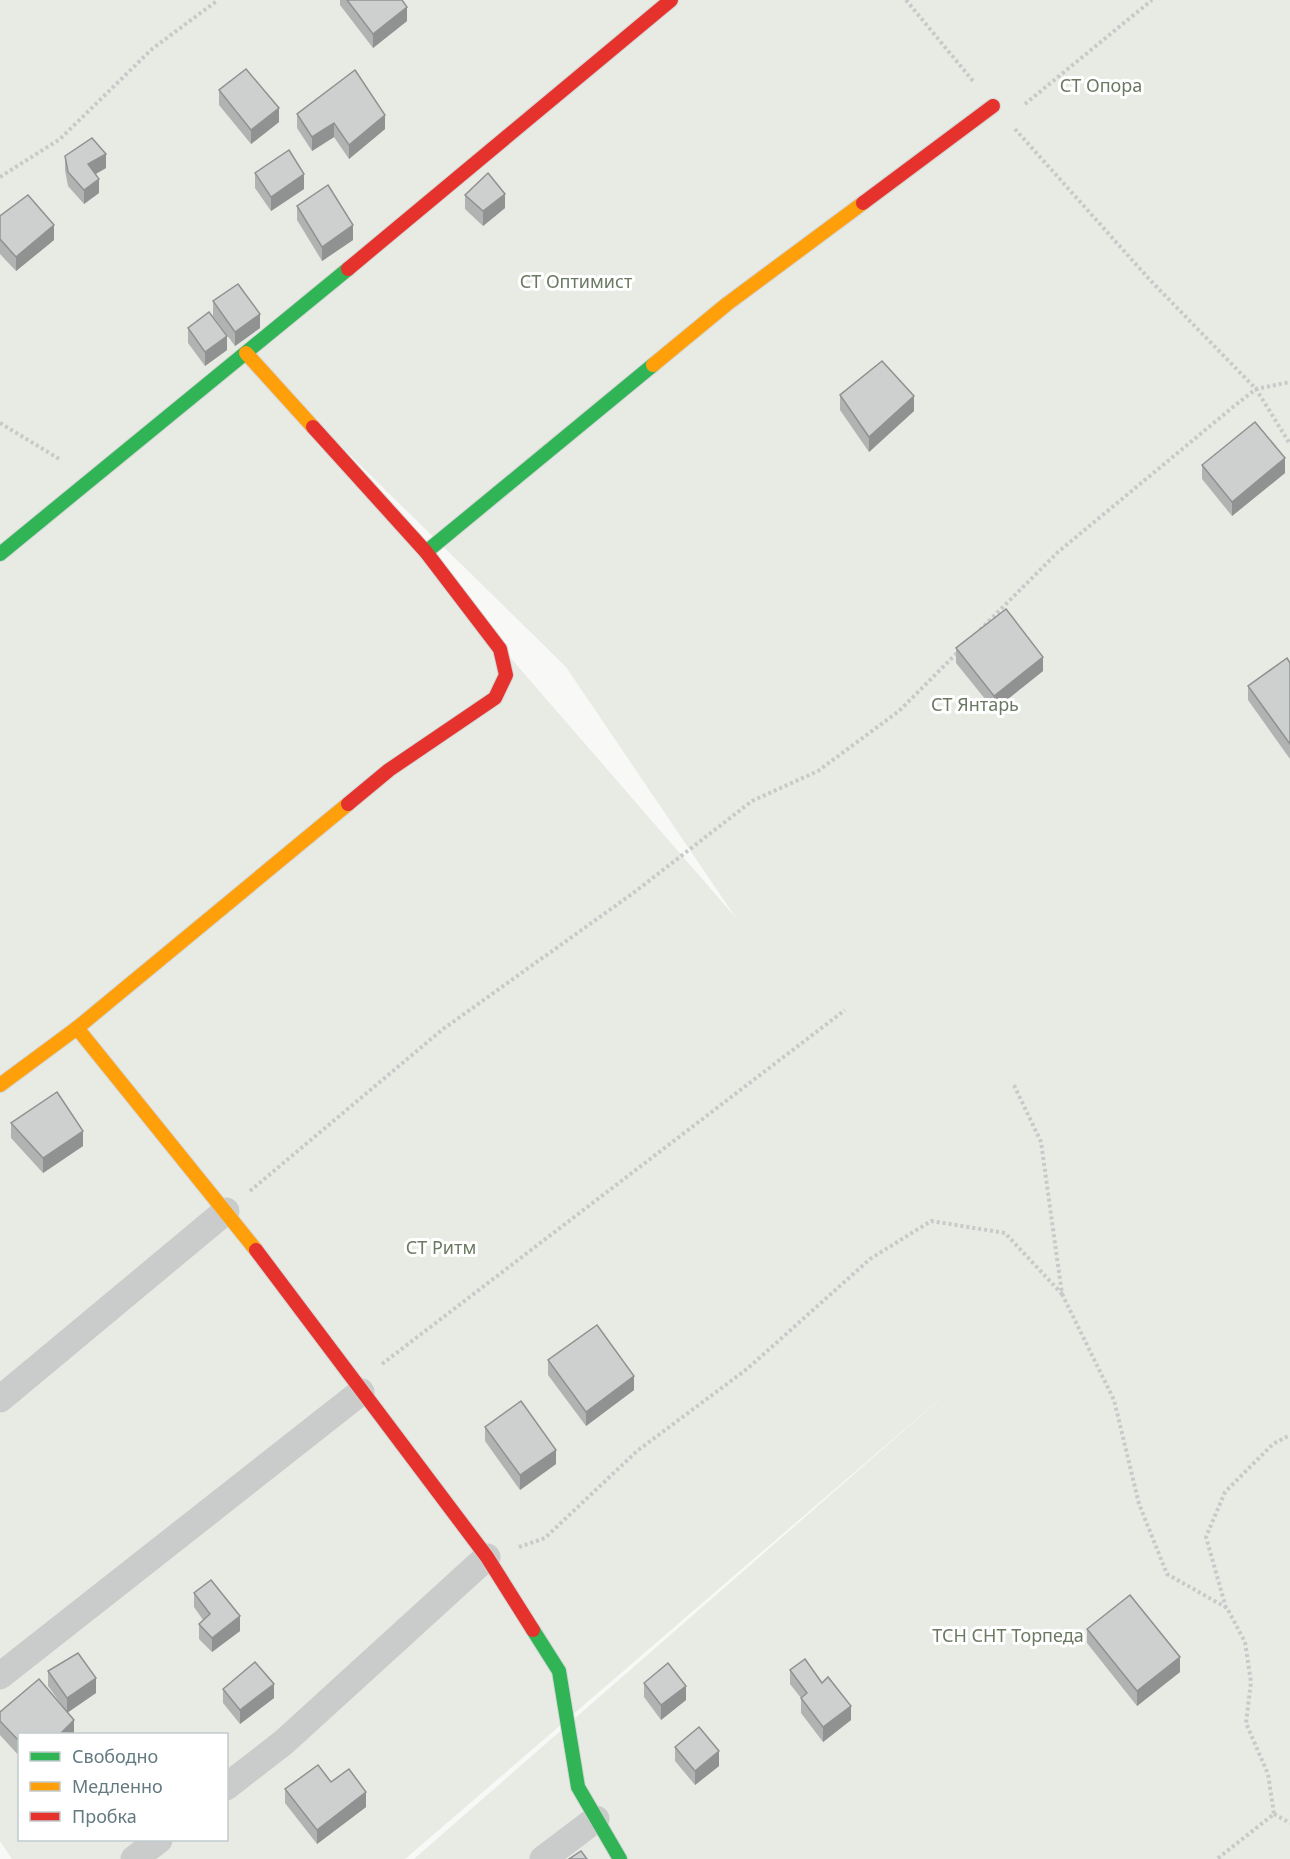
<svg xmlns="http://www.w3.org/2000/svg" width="1290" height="1859" viewBox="0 0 1290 1859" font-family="'Noto Sans',sans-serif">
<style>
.green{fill:#e8eae4;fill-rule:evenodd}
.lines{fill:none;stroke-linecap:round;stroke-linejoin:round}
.fast-casing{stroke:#d3d5d5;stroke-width:16}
.slow-casing{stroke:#d3d5d5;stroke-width:16}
.jam-casing{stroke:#d3d5d5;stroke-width:16}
.path{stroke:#c8caca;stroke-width:4;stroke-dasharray:3 3;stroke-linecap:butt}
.street{stroke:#cacccc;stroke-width:27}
.fast{stroke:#30b455;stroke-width:14}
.slow{stroke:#ff9f0a;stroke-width:14}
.jam{stroke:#e5322d;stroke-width:14}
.wall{fill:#b1b3b3}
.shaded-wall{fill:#909292}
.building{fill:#ced0d0;stroke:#909292;stroke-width:1.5}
.labels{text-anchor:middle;stroke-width:6;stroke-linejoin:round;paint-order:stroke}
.park-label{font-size:18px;fill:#6b7962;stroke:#fff}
</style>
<rect width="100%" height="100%" fill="#f8f8f7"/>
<path class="green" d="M0 0H1290V1859H414L964 1378 405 1859H12L0 1841ZM254 361 566 667 736 918 254 362ZM20 1734H226V1840H20Z"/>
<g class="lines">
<g class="fast-casing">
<g id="fast">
<polyline points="426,552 653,365"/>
<polyline points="0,554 348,269"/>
<polyline points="533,1630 559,1671 578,1787 620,1859"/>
</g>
</g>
<g class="slow-casing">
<g id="slow">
<polyline points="246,353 313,427"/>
<polyline points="653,365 727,304 863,203"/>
<polyline points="77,1028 256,1250"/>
<polyline points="0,1085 77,1028 348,804"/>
</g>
</g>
<g class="jam-casing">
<g id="jam">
<polyline points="863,203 993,106"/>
<polyline points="348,269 671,0"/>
<polyline points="313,427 426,552 500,649 506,675 495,698 389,770 348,804"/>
<polyline points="256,1250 487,1557 533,1630"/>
</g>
</g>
<g class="path">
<polyline points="906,0 973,81"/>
<polyline points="1025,104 1152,0"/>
<polyline points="1015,129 1150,280 1256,389 1290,444"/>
<polyline points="0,177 60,139 152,49 218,0"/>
<polyline points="0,423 61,460"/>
<polyline points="980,630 1058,552 1233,407 1256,389 1290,382"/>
<polyline points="250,1191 443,1029 632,894 752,801 818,771 899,711 958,652"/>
<polyline points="1062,1294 1114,1400 1139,1504 1167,1574 1227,1608 1245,1642 1251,1682 1246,1723 1268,1774 1274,1814 1217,1859"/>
<polyline points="382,1364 845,1010"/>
<polyline points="519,1547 545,1538 637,1451 747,1369 870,1259 931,1221 1005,1233 1062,1294 1041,1142 1013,1083"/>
<polyline points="1226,1608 1206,1537 1225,1492 1273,1444 1290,1435"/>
<polyline points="1274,1814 1290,1823"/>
</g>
<g class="street">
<polyline points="0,1399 226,1211"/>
<polyline points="0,1676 361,1392"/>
<polyline points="226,1787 284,1742 487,1557"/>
<polyline points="134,1859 159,1840"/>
<polyline points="543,1859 596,1819"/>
</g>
<use href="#fast" class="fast"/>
<use href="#slow" class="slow"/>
<use href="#jam" class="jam"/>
</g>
<g class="wall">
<polygon points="340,0 402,0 407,21 373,48 340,5"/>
<polygon points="219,90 279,122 251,144 219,105"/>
<polygon points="297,114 385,129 349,159 334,137 312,151 297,128"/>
<polygon points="65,156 106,168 96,174 99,193 84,204 68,186 65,170"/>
<polygon points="255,173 304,189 271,211 255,188"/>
<polygon points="465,195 505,208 483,226 465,209"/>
<polygon points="297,206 353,240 322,261 297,220"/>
<polygon points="0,216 54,240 16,271 0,254"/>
<polygon points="213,301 260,328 235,346 213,316"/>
<polygon points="188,328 227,350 205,366 188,343"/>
<polygon points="840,395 914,411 869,452 840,410"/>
<polygon points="1202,465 1285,473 1232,516 1202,479"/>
<polygon points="956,648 1043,671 994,710 956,663"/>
<polygon points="1290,663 1290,759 1248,700 1248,686"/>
<polygon points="11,1123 83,1146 43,1173 11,1138"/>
<polygon points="548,1360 634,1390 586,1426 548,1375"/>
<polygon points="485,1427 556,1464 520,1490 485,1441"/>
<polygon points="194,1593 240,1631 212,1652 199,1639 199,1624 203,1620 194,1607"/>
<polygon points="1087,1629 1180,1672 1137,1706 1087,1643"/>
<polygon points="790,1670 822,1683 851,1720 823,1742 801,1713 801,1698 790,1684"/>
<polygon points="48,1671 96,1693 68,1712 74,1734 20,1734 20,1757 0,1735 0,1712 64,1708 48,1686"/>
<polygon points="644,1683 686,1700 661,1720 644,1697"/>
<polygon points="223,1689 274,1698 240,1724 223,1703"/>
<polygon points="675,1747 719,1766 695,1785 675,1761"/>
<polygon points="331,1782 366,1807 317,1844 285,1803 285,1789"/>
</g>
<g class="shaded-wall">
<polygon points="407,7 407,21 373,48 373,34"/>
<polygon points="279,108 279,122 251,144 251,130"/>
<polygon points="385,115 385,129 349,159 349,145"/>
<polygon points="334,123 334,137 312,151 312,137"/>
<polygon points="106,154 106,168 88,178 88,164"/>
<polygon points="304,174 304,189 271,211 271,197"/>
<polygon points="99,179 99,193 84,204 84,190"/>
<polygon points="505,194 505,208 483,226 483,211"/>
<polygon points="54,225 54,240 16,271 16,257"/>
<polygon points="353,225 353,240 322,261 322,247"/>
<polygon points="260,314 260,328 235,346 235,332"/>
<polygon points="227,336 227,350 205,366 205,352"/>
<polygon points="914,396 914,411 869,452 869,437"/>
<polygon points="1285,458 1285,473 1232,516 1232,502"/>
<polygon points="1043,657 1043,671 994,710 994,696"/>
<polygon points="83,1131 83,1146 43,1173 43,1158"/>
<polygon points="634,1376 634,1390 586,1426 586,1412"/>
<polygon points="556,1450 556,1464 520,1490 520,1475"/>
<polygon points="240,1616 240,1631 212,1652 212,1638"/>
<polygon points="1180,1657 1180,1672 1137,1706 1137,1691"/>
<polygon points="96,1678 96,1693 67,1713 67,1698"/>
<polygon points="274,1684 274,1698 240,1724 240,1710"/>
<polygon points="686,1686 686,1700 661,1720 661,1705"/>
<polygon points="851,1706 851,1720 823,1742 823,1727"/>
<polygon points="74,1720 74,1734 60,1734"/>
<polygon points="719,1751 719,1766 695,1785 695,1771"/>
<polygon points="366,1792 366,1807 317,1844 317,1830"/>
</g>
<g class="building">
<polygon points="347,0 402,0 407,7 373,34"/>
<polygon points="246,69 279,108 251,130 219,90"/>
<polygon points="355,70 385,115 349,145 334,123 312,137 297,114"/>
<polygon points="92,138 106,154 88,164 99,179 84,190 68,172 65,156"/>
<polygon points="289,150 304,174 271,197 255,173"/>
<polygon points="488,173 505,194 483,211 465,195"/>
<polygon points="328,185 353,225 322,247 297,206"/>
<polygon points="28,195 54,225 16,257 0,239 0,216"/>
<polygon points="238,284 260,314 235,332 213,301"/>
<polygon points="209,312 227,336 205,352 188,328"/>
<polygon points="882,361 914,396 869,437 840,395"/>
<polygon points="1255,422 1285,458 1232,502 1202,465"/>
<polygon points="1006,609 1043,657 994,696 956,648"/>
<polygon points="1287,658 1290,663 1290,744 1248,686"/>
<polygon points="57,1092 83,1131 43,1158 11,1123"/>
<polygon points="597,1325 634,1376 586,1412 548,1360"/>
<polygon points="521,1401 556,1450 520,1475 485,1427"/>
<polygon points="211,1580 240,1616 212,1638 199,1624 210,1614 194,1593"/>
<polygon points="1130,1595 1180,1657 1137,1691 1087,1629"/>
<polygon points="78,1653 96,1678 67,1698 48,1671"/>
<polygon points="805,1659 822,1683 828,1677 851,1706 823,1727 801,1698 807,1693 790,1670"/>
<polygon points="255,1662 274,1684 240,1710 223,1689"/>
<polygon points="668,1663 686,1686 661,1705 644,1683"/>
<polygon points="39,1679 74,1720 60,1734 20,1734 20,1742 0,1721 0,1712"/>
<polygon points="699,1727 719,1751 695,1771 675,1747"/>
<polygon points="318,1765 331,1782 349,1769 366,1792 317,1830 285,1789"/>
<polygon points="581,1851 587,1859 569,1859"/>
</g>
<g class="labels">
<g class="park-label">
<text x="1101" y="92">СТ Опора</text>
<text x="576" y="288">СТ Оптимист</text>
<text x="975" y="711">СТ Янтарь</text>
<text x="441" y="1254">СТ Ритм</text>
<text x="1008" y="1642">ТСН СНТ Торпеда</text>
</g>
</g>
<rect x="18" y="1733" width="210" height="108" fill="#ffffff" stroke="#c1cacd" stroke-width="1.5"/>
<rect x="30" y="1752" width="30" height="9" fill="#30b455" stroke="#c1cacd" stroke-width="1.5"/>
<text x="72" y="1763" font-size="18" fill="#637a81">Свободно</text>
<rect x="30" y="1782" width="30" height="9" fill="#ff9f0a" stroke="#c1cacd" stroke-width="1.5"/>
<text x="72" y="1793" font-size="18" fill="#637a81">Медленно</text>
<rect x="30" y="1812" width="30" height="9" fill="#e5322d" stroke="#c1cacd" stroke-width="1.5"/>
<text x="72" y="1823" font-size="18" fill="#637a81">Пробка</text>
</svg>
